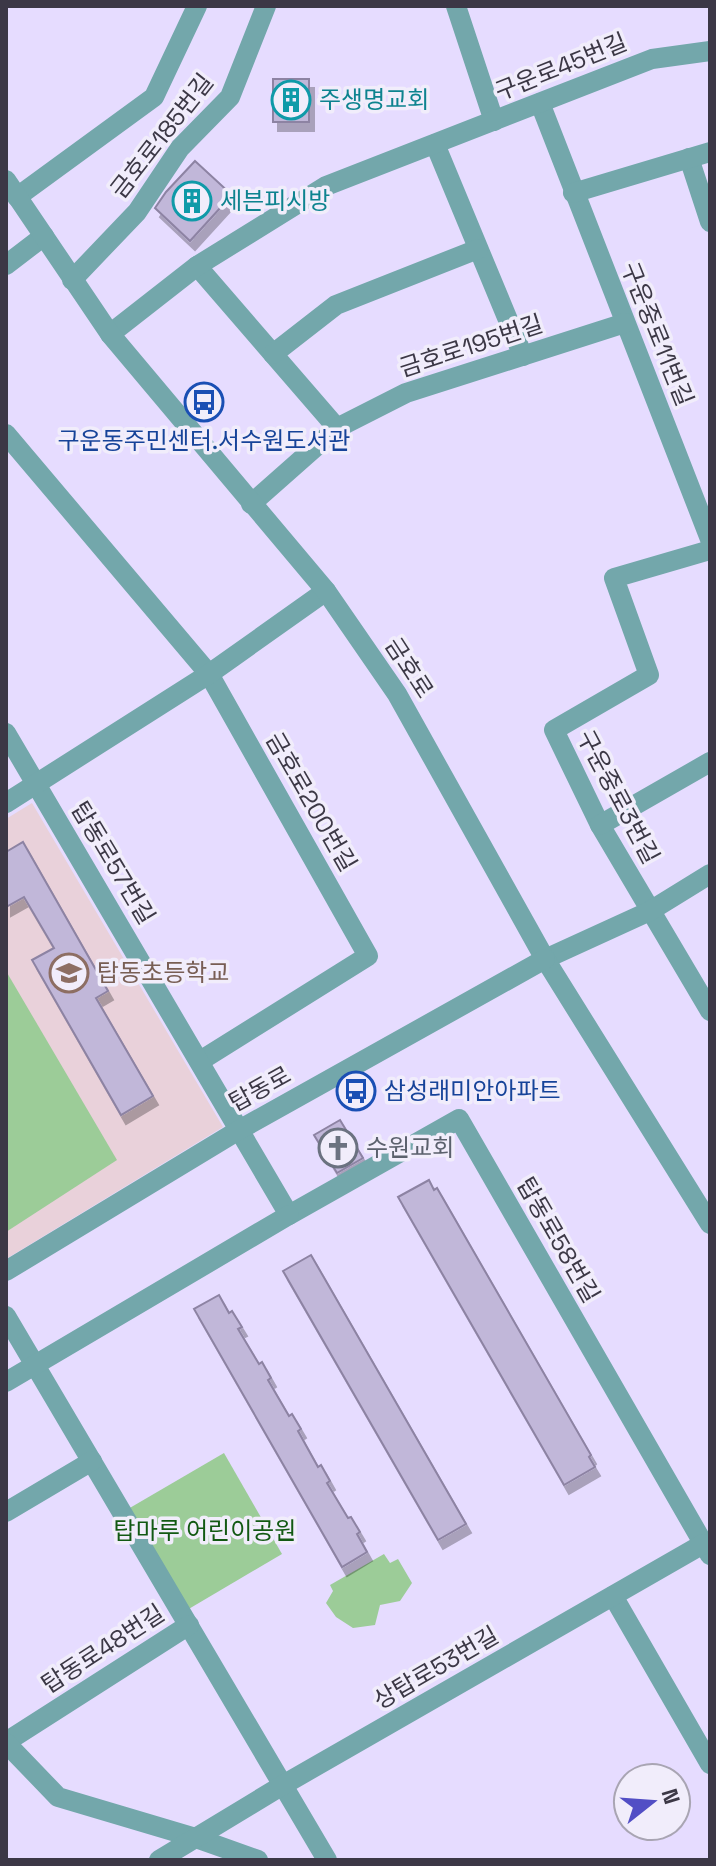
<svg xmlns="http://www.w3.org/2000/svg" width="716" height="1866" viewBox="0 0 716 1866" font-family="'Space Grotesk','Noto Sans KR',sans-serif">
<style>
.education{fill:#e9d1da}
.green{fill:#9ccc98}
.building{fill:#c1b7d9;stroke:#8d83a3;stroke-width:2;filter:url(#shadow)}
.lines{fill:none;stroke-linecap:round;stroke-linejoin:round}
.minor{stroke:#73a7ab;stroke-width:20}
.tertiary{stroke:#73a7ab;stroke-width:20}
.labels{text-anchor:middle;stroke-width:7;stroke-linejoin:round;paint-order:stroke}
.street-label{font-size:24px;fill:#3c3846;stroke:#f1edfb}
.culture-label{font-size:24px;fill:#0d838f;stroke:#f1edfb;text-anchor:start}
.transit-label{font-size:24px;fill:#164399;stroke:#f1edfb}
.education-label{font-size:24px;fill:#785e54;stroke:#f1edfb;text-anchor:start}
.worship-label{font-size:24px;fill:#5b616d;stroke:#f1edfb;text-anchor:start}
.park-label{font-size:24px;fill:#125913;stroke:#f1edfb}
</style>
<defs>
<filter id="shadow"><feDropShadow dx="5" dy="9" stdDeviation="0" flood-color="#0004"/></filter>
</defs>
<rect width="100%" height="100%" fill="#e6dcff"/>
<polygon class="education" points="32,803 223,1127 6,1259 6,819"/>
<g class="green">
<polygon points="6,971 117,1160 6,1232"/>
<polygon points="224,1453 282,1554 187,1610 128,1509"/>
<polygon points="384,1554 390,1563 398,1559 412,1583 400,1601 380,1605 375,1625 353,1628 336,1617 326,1603 333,1591 330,1585"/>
</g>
<g class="building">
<rect x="273" y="79" width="36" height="43"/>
<polygon points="195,161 232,195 190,241 155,208 166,192"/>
<polygon points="23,842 108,991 96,998 153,1096 121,1115 32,960 54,948 24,897 6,907 6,852"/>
<polygon points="340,1120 363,1158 337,1173 314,1135"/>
<polygon points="429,1180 434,1190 437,1188 591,1455 589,1457 595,1467 564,1485 398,1197"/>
<polygon points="311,1255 466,1524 438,1540 283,1271"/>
<polygon points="219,1295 229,1313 232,1311 242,1327 238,1329 259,1364 262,1362 271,1378 268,1380 289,1416 292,1414 301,1429 298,1431 318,1467 321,1465 330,1481 327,1483 348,1518 351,1517 360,1532 357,1534 367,1552 342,1567 194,1309"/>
</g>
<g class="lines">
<g class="minor">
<polyline points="456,6 494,121"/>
<polyline points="540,103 710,539"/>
<polyline points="435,144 523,356"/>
<polyline points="689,158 710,222"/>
<polyline points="573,193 710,152"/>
<polyline points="17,197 154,97 197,6"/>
<polyline points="6,265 44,236"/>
<polyline points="197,266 337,428"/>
<polyline points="72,280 137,212 180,148 230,97 266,6"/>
<polyline points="110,334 197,266 326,186 652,59 710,51"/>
<polyline points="273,354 336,305 478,249"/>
<polyline points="6,434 209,674 368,956 200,1061"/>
<polyline points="251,504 337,428 406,393 625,323"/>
<polyline points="710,550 614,578 649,675 554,730 600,825 710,1011"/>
<polyline points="6,733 289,1215 459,1119 710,1555"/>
<polyline points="6,803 209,674 326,591"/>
<polyline points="600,825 710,762"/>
<polyline points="545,959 650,911 710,874"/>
<polyline points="6,1316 327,1860"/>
<polyline points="6,1382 289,1215"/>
<polyline points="6,1512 92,1461"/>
<polyline points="613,1596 710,1764"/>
<polyline points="6,1742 189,1625"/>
<polyline points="6,1743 58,1797 196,1838 258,1860"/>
<polyline points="159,1860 283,1785 703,1544"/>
</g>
<g class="tertiary">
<polyline points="6,180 110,334 326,591 397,694 545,959 710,1224"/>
<polyline points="6,1271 239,1130 545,959"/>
</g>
</g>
<defs>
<g id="building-ring" transform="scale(2)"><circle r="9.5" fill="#f1edfb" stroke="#0f9aa8" stroke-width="1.5"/><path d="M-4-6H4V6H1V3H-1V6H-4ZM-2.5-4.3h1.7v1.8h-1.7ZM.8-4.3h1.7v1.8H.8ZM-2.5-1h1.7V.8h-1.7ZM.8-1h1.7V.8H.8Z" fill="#0f9aa8"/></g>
<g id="bus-ring" transform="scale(2)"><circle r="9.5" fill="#f1edfb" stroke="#1a4fb4" stroke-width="1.5"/><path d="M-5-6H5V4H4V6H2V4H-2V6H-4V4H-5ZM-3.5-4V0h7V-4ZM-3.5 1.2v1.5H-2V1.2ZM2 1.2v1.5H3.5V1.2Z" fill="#1a4fb4"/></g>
<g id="school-ring" transform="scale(2)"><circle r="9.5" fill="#f1edfb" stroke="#8d6e63" stroke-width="1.5"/><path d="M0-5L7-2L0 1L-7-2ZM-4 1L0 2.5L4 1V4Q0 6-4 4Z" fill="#8d6e63"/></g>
<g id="church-ring" transform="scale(2)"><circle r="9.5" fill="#f1edfb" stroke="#6b7280" stroke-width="1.5"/><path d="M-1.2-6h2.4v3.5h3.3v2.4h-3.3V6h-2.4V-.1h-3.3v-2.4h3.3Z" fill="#6b7280"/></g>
</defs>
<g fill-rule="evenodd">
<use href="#building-ring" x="291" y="100"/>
<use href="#building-ring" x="192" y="201"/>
<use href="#bus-ring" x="204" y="402"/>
<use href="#school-ring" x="69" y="973"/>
<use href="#bus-ring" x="356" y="1091"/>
<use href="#church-ring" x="338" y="1148"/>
</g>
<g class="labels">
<g class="street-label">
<text transform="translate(561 67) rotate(-22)" y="8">구운로45번길</text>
<text transform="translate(162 136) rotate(-52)" y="8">금호로185번길</text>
<text transform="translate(657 334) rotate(68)" y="8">구운중로11번길</text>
<text transform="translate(471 346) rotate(-18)" y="8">금호로195번길</text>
<text transform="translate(409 668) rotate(57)" y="8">금호로</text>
<text transform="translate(618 797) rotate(62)" y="8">구운중로3번길</text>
<text transform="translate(311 802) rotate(60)" y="8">금호로200번길</text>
<text transform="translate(113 863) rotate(59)" y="8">탑동로57번길</text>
<text transform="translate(260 1089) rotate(-29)" y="8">탑동로</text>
<text transform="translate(558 1240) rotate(60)" y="8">탑동로58번길</text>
<text transform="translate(103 1649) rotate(-33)" y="8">탑동로48번길</text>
<text transform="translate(436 1668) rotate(-30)" y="8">상탑로53번길</text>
</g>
<g class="culture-label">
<text x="319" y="108">주생명교회</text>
<text x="220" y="209">세븐피시방</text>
</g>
<g class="transit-label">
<text x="204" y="449">구운동주민센터.서수원도서관</text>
<text x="384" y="1099" text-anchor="start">삼성래미안아파트</text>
</g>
<g class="education-label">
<text x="97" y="981">탑동초등학교</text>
</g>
<g class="worship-label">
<text x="366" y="1156">수원교회</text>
</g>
<g class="park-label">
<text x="205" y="1539">탑마루 어린이공원</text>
</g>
</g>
<rect width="716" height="1866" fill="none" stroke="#3c3846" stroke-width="16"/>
<g transform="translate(652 1802) rotate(73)"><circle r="38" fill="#f1edfb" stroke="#a9a5b3" stroke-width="2"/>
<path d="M0-6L14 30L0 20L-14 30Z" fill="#524ec5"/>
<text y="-12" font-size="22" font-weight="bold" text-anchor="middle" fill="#3c3846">N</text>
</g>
</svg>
